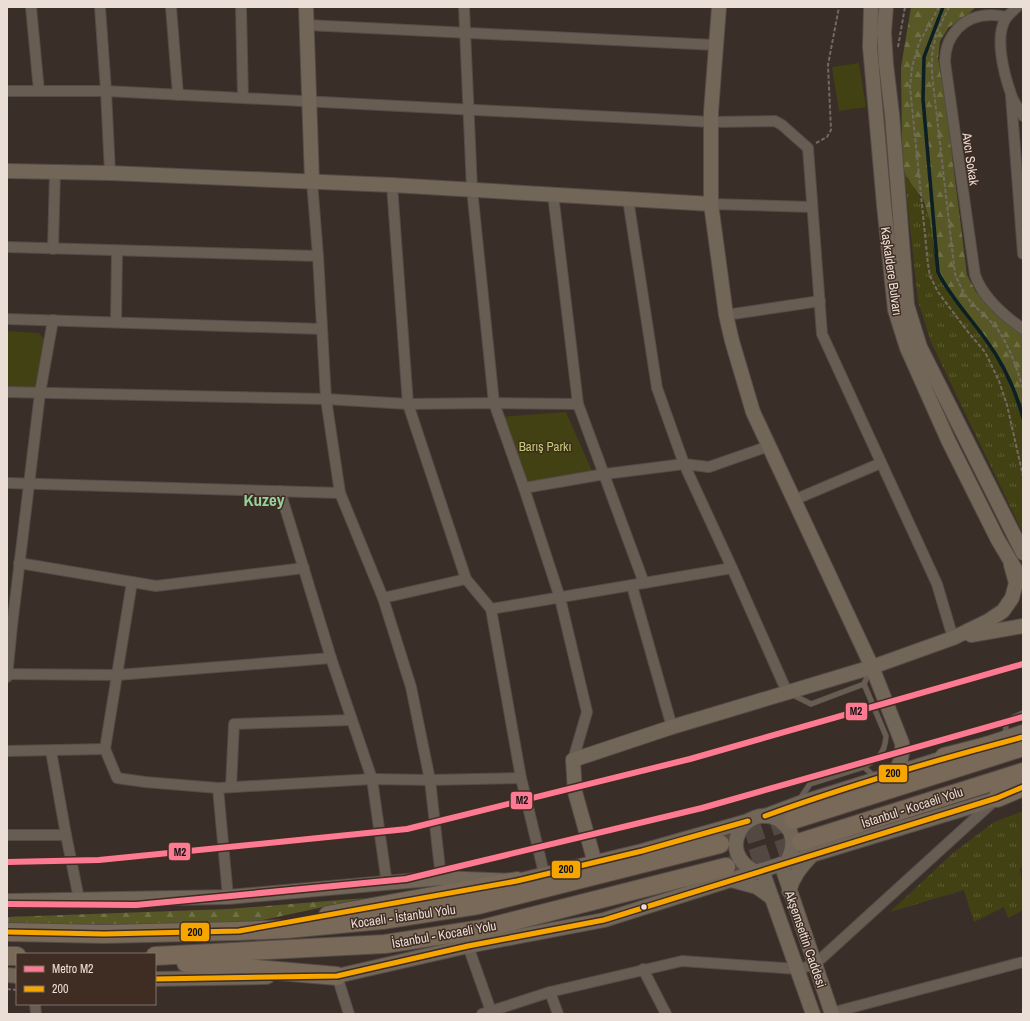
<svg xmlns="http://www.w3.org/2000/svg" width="1030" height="1021" viewBox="0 0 1030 1021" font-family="'Archivo Narrow',sans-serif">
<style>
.grass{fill:url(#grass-tufts)}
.forest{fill:url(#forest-firs)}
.park{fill:#424113}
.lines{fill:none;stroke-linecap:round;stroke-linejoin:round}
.stream{stroke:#0b1f24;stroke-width:3.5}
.highway-tunnel{stroke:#544842;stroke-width:18;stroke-dasharray:18 9;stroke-linecap:butt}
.lane-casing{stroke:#544b46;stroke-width:6}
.street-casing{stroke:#544b46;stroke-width:12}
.secondary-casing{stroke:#544b46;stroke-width:16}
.highway-casing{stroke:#544b46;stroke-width:20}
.path{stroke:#726a62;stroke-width:2;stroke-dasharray:4 2;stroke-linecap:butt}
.lane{stroke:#675d52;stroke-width:5}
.street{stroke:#675d52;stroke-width:10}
.secondary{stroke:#726658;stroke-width:14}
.highway{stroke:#786958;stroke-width:18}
.path-bridge{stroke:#726a62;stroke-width:2;stroke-dasharray:4 2;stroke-linecap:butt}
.bus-1-casing{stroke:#3f2c22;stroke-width:8}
.bus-1{stroke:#f7a600;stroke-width:5}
.metro-1-casing{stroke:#3f2c22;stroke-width:9}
.metro-1{stroke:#fe7a93;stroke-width:6}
.bus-dot{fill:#eaded7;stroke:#3f2c22;stroke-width:1.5}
.labels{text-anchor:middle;stroke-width:3;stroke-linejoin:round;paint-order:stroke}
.street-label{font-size:13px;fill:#eaded7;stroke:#3f2c22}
.park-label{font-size:13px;fill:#c5ca75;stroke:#3f2c22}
.district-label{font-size:17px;font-weight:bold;fill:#92d39e;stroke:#3f2c22}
.line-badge{stroke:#3f2c22;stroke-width:1.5}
.pale-badge-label{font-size:11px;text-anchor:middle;font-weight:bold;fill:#111}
</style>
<defs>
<pattern id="grass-tufts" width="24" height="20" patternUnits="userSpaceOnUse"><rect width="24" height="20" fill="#424113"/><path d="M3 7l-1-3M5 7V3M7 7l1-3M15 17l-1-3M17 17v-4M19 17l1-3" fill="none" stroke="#5d5c35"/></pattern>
<pattern id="forest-firs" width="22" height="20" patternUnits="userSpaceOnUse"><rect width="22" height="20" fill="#575826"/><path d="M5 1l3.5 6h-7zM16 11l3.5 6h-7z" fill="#6f7045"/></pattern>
</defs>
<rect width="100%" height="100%" fill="#392e28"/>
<g class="grass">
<path d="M904 171C913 188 926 201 930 222 934 237 931 254 937 270 946 294 973 319 988 341 1000 361 1008 388 1023 405V533L931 342 918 301Z"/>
<polygon points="1023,811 1023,866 1020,869 1023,889 1023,910 1008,918 1004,907 974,922 964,890 890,912 953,853 994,822"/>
</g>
<g class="forest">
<polygon points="911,7 976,7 966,16 949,27 940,41 938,58 945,99 967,275 976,292 993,310 1023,333 1023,405 1018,399 999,361 988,341 944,284 937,269 930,221 923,199 912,185 904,171 902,145 901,67"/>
<polygon points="365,898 236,926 7,929 8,917 228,909"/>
</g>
<g class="park">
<polygon points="859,63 866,107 839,111 832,67"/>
<polygon points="7,331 39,333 45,340 37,389 7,387"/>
<polygon points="566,412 593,473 522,483 499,417"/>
</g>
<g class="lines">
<path class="stream" d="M943 7 924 57 923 99 938 272C950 297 970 317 986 340 1003 363 1016 391 1023 418"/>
<g class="highway-tunnel">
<polyline points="720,844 793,820"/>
<polyline points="726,867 801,842"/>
</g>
<g class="lane-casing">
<g id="lane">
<polyline points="791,694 811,704 864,684 870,670"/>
<path d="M1006 736C1004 719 1009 719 1023 713"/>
<path d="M864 767C878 758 885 754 886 736L864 684"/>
<polyline points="799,800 810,784 864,767 876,778"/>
</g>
</g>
<g class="street-casing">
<g id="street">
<polyline points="31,7 39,91"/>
<polyline points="100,7 106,91 110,173"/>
<polyline points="171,7 178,95"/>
<polyline points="241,7 243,98"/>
<polyline points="464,7 472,189 494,403 524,488 560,598 587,712 573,760"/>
<path d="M1017 7C1014 10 1009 14 1006 18 994 37 1004 74 1011 94 1013 102 1019 109 1023 116"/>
<path d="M1007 17C1002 16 996 15 991 15 964 15 945 35 945 62L975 275C983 298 1003 315 1023 329"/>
<polyline points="307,25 715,45"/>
<polyline points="7,91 106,91 712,122 775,121 782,125 808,148 822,334 937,584 953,638"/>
<polyline points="1011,96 1023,254"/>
<polyline points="312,181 318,256 326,399 340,493 383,598 411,687 430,780 441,878"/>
<polyline points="392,185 408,404 466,579 491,609 521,778 544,873"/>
<polyline points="553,194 578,404 644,583"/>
<polyline points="628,199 657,388 684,464 732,568 787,692"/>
<polyline points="711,204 812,207"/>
<polyline points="7,247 318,256"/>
<polyline points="53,249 55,172"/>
<polyline points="726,315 820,301"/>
<polyline points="7,319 322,329"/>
<polyline points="116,322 117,251"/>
<polyline points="7,392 326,399 408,404 494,403 578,404"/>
<polyline points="7,483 340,493"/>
<polyline points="524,488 605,474 684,464 709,467 769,446"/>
<polyline points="280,491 331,658 372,779 387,884"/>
<polyline points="794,500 881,463"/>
<polyline points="19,563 156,586 304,568"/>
<polyline points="132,582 105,749 117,778 145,782 218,788 372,779 430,780 521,778"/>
<polyline points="632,586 672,727"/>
<polyline points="383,598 466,579"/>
<polyline points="491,609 732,568"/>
<polyline points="7,674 117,675 331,658"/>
<polyline points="7,677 12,626 40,393 53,320"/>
<polyline points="7,751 105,749"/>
<polyline points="51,751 66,835 79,899"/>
<polyline points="231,787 234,724 352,720"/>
<polyline points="218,788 228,897"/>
<polyline points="7,835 66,835"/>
<polyline points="468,946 492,1014"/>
<polyline points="643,969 666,1014"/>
<polyline points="337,976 349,1014"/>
<polyline points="550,992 558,1014"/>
<polyline points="35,1004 36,1014"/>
<polyline points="831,1013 1023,962"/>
<polyline points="482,1014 550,992 682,961 797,969 814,965 993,802"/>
</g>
</g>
<g class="secondary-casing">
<g id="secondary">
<polyline points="306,7 312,181"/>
<polyline points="871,7 870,47 884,205 895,310 907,348 948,440 998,540 1017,572 1023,578"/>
<polyline points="886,7 884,32 886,64 892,114 907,305 920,347 1023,553"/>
<polyline points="7,171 110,173 392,185 711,204"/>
<polyline points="971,635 1023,626"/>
<polyline points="977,747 1023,732"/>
<path d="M895 772C901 762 903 755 902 743L872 667 953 638 988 621 1003 611 1012 598 1016 583 1011 565"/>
<polyline points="765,816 797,804 953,755"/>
<polyline points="595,863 575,792 573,760 672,727 872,667 753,412 732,341 726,315 711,204 711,112 719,7"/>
<polyline points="781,864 832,1014"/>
<polyline points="762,870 813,1014"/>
<path d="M756 872C714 852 746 801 779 820 783 823 787 827 790 831 795 843 792 853 786 863"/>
<polyline points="731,880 757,887 772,898"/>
<path d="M789 891C793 876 801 867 811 856"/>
<polyline points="7,901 228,897 441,878 517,881 642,851 748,821"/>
<polyline points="7,975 17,976"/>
<polyline points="327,976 337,976 468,946 604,920 762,870 1006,796"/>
<polyline points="155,979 267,977"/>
</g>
</g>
<g class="highway-casing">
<g id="highway">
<polyline points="944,757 987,746"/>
<polyline points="997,798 1023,787"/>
<polyline points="793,820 1023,747"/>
<polyline points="801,842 1023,772"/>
<polyline points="328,915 517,881"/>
<polyline points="7,932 104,934 239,931 287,929 382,920 478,905 720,844"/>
<polyline points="7,956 17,956"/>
<polyline points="155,956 385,944 482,929 726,867"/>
<polyline points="186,963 337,976"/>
</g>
</g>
<g class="path">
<polyline points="939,7 919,43 912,67 910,87 928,264 930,276 938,292 968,332 985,352 999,381 1007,405 1023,476"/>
<path d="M949 7 936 34 932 55V74L955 274C959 283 963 293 970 301 978 310 988 318 996 327 1009 345 1017 368 1023 389"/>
<polyline points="898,47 905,7"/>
<polyline points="816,143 827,137 831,130 828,65 839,7"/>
<polyline points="7,989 17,990"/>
</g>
<use href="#lane" class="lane"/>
<use href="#street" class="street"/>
<use href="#secondary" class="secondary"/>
<use href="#highway" class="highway"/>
<polyline class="path-bridge" points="7,946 8,917"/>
<g class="bus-1-casing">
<g id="bus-1">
<path d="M765 816C850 785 936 760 1023 737"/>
<polyline points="7,932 104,934 239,931 517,881 642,851 748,821"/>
<polyline points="155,979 337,976 468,946 604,920 997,798 1023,787"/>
</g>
</g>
<use href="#bus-1" class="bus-1"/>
<g class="metro-1-casing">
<g id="metro-1">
<polyline points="7,862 99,860 407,829 690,759 1023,664"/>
<polyline points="7,904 136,905 406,879 702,808 1023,717"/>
</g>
</g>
<use href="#metro-1" class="metro-1"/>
</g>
<circle class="bus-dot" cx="644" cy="907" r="3.5"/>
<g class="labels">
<g class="street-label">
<text transform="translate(971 159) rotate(82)" y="5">Avcı Sokak</text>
<text transform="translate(892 271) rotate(82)" y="5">Kaşkaldere Bulvarı</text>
<text transform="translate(912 807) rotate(-18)" y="5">İstanbul - Kocaeli Yolu</text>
<text transform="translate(403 916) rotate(-8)" y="5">Kocaeli - İstanbul Yolu</text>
<text transform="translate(444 934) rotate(-10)" y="5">İstanbul - Kocaeli Yolu</text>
<text transform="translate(806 939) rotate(71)" y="5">Akşemsettin Caddesi</text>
</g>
<g class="park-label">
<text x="545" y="451">Barış Parkı</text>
</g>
<g class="district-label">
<text x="264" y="506">Kuzey</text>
</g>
</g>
<g class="line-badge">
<rect x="845" y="702" width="23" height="19" rx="4" fill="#fe7a93"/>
<rect x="878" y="764" width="30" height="19" rx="4" fill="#f7a600"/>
<rect x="510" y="791" width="23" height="19" rx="4" fill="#fe7a93"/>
<rect x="168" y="842" width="23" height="19" rx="4" fill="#fe7a93"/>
<rect x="551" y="860" width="30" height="19" rx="4" fill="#f7a600"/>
<rect x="180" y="922" width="30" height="20" rx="4" fill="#f7a600"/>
</g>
<g class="pale-badge-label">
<text x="856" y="715">M2</text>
<text x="893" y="777">200</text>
<text x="522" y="804">M2</text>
<text x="180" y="856">M2</text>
<text x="566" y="873">200</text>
<text x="195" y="936">200</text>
</g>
<rect width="1030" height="1021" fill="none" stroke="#eaded7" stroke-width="16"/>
<rect x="16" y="953" width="140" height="52" fill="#3f2c22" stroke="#83736a"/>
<rect x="24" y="966" width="20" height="6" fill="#fe7a93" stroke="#83736a"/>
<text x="52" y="973" font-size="12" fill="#eaded7">Metro M2</text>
<rect x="24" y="986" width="20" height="6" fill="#f7a600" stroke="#83736a"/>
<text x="52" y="993" font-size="12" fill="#eaded7">200</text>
</svg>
